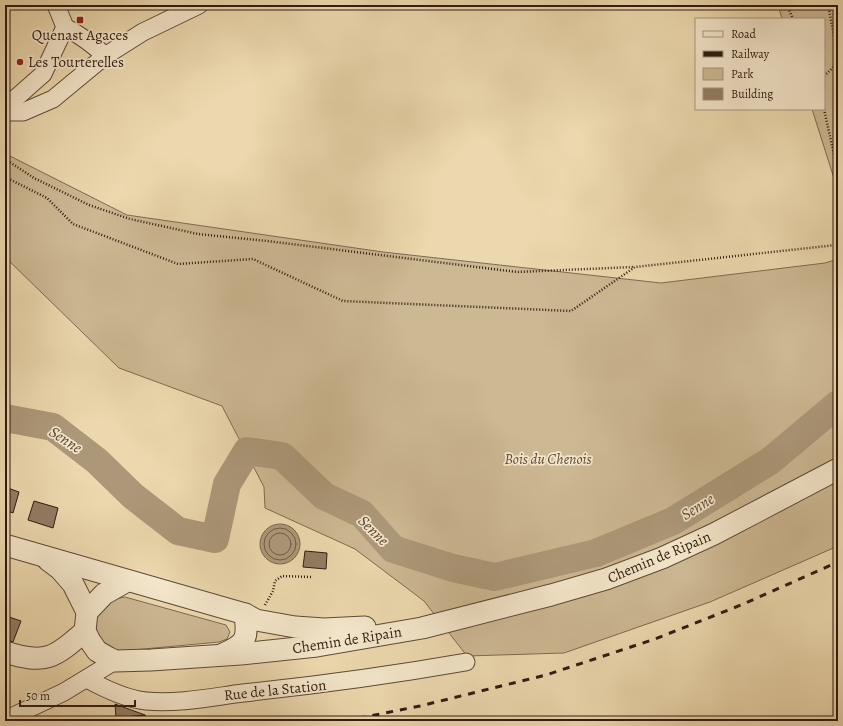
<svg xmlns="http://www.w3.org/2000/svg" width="843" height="726" viewBox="0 0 843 726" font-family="Alegreya,serif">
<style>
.green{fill:#ccb893;stroke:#7e6a52}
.water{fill:#ac9879;stroke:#7a664f}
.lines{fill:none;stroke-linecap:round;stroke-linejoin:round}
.shore{stroke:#6e5a45;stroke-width:1}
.river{stroke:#ac9879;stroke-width:28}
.building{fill:#927d63;stroke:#301b11}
.minor-casing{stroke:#5f4a38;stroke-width:19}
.tertiary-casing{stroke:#5f4a38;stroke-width:23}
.path{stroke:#301b11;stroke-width:2.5;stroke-dasharray:1 2;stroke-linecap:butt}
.minor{stroke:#f3e6ca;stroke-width:17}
.tertiary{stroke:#f3e6ca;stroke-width:21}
.rail{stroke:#301b11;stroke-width:3;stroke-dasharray:7 7;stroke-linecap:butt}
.poi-dot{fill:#8f2418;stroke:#f3e6ca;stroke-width:1.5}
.labels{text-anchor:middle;stroke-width:3.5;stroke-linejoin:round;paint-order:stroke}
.poi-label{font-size:15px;fill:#301b11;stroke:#f3e6ca}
.park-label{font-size:15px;font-style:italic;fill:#5f4a38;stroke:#f3e6ca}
.street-label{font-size:15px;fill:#301b11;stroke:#f3e6ca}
.water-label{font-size:16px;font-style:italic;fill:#5b4735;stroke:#f3e6ca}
</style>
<rect width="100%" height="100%" fill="#ecd8ae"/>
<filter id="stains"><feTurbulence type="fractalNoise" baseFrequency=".005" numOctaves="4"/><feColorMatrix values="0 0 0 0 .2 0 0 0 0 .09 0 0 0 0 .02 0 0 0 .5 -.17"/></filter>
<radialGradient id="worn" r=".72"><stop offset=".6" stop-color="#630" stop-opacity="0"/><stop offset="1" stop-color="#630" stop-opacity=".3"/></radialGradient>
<g class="green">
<polygon points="778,5 838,5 838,191 812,109 824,109 824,19 782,19"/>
<polygon points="5,151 8,155 127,215 383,252 661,283 825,263 838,259 838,546 710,602 564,653 467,656 424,601 355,549 265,508 264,487 222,406 119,368 5,257"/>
<path d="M125 597 226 625 230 632 227 639 219 642 122 651C95 645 95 637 97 611L108 600Z"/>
</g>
<circle class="water" cx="280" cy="544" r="20"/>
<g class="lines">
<g class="shore">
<circle cx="280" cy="544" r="16"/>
<circle cx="280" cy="544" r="11"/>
</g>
<polyline class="river" points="5,418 53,427 97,461 133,496 178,531 215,539 227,484 247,451 282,456 324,496 362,514 393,549 453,568 495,577 596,553 673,521 770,461 838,404"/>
</g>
<g class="building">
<polygon points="5,487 19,492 13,513 5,510"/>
<polygon points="34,501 58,508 53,528 28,520"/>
<polygon points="305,551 327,553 326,569 303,567"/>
<polygon points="6,616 21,621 13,642 5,639"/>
<polygon points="115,704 145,715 116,718"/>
<polygon points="145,715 149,721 117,721 116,718"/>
</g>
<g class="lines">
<g class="minor-casing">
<g id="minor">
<path d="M56 5 65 27C80 35 93 44 105 56"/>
<polyline points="5,106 17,97 43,74 65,27"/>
<polyline points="5,112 23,112 53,99 105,56 143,32 199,5"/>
<path d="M87 679C105 689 126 699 146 701 178 704 212 697 243 693 318 685 392 675 466 662"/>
<polyline points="5,720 64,692 115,661"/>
</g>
</g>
<g class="tertiary-casing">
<g id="tertiary">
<polyline points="5,545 245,614 256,620 295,627 324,629 365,627"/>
<polyline points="48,560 60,569 73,584 87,612"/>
<polyline points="127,581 104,594 87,612 85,631 90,641 97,651 109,658 115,661 151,660 241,654 317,646 422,628 551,595 606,579 662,558 714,534 838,469"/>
<path d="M5 652C46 665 54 658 85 631"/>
<path d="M223 654C247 643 248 639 245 614"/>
</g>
</g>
<g class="path">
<polyline points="787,5 793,19"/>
<polyline points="828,5 838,56"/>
<polyline points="824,76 838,63"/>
<polyline points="824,109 838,173"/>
<polyline points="5,159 34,178 89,205 130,219 198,234 267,241 517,272 634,267"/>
<polyline points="5,177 47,198 73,224 178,264 253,259 343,301 571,311 635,267 836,245 838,232"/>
<polyline points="265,605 273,591 275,581 282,576 311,577"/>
</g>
<use href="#minor" class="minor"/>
<use href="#tertiary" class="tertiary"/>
<polyline class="rail" points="345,721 420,706 546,675 655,639 741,605 838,562"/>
</g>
<g class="poi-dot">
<rect x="76" y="16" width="8" height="8" rx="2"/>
<circle cx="20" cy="62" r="4"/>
</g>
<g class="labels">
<g class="poi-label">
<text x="80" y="40">Quenast Agaces</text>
<text x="28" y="67" text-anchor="start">Les Tourterelles</text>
</g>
<g class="park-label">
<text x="548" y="464">Bois du Chenois</text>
</g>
<g class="street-label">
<text transform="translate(659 557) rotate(-23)" y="5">Chemin de Ripain</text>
<text transform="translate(347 640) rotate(-9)" y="5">Chemin de Ripain</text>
<text transform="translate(275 690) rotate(-6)" y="5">Rue de la Station</text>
</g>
<g class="water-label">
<text transform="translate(66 439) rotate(33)" y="6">Senne</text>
<text transform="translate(697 506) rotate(-32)" y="6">Senne</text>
<text transform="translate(374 530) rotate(45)" y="6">Senne</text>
</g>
</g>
<rect width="843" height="726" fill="none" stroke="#ecd8ae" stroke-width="20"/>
<rect x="6" y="6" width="831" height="714" fill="none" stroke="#301b11" stroke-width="2"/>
<rect x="10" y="10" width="823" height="706" fill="none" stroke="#301b11"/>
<rect x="695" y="18" width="130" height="92" fill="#f3e6ca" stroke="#a59580"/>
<rect x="703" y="31" width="20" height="6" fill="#f3e6ca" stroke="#a59580"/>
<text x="731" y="38" font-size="12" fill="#301b11">Road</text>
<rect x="703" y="51" width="20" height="6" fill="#301b11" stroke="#a59580"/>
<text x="731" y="58" font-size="12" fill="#301b11">Railway</text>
<rect x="703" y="68" width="20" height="12" fill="#ccb893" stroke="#a59580"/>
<text x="731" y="78" font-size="12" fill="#301b11">Park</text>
<rect x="703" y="88" width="20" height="12" fill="#927d63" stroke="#a59580"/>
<text x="731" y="98" font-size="12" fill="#301b11">Building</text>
<path d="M20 700v6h115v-6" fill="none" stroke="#301b11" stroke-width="2"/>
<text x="26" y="700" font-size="12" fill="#301b11" stroke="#f3e6ca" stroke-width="3" paint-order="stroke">50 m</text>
<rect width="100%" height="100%" filter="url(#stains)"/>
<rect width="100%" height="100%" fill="url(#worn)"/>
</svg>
